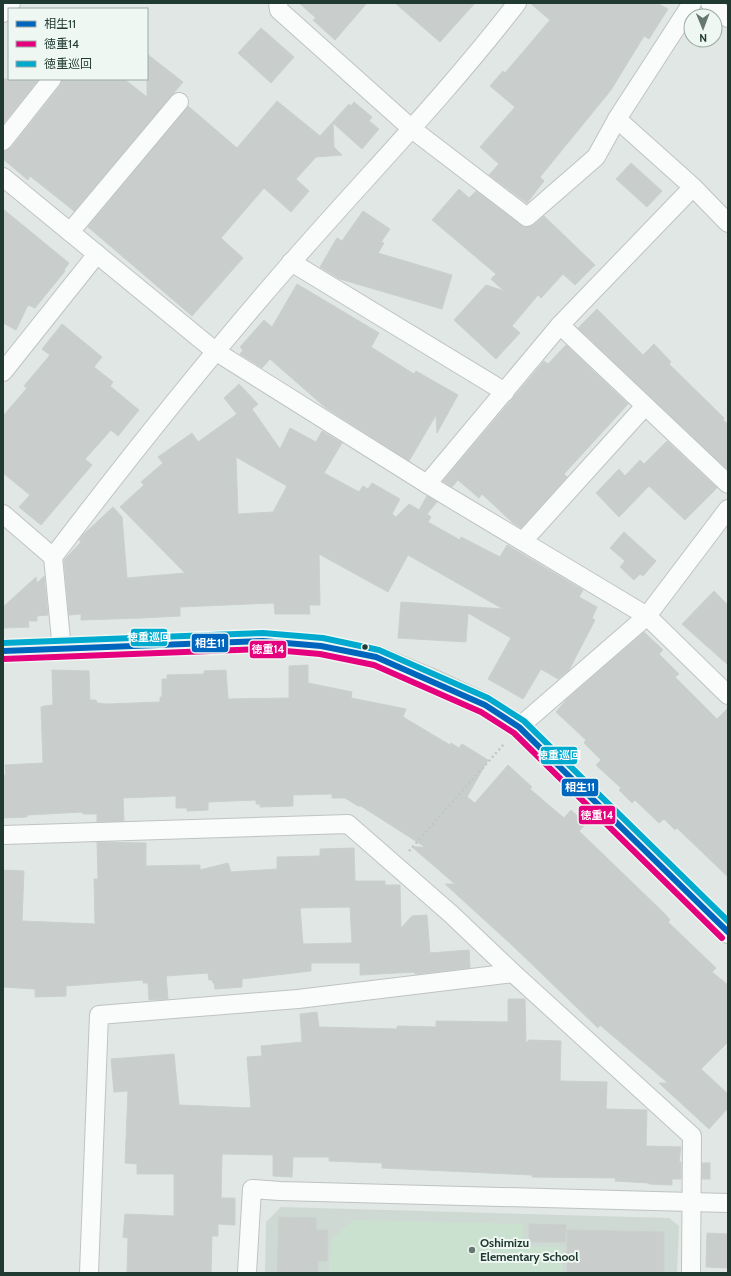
<svg xmlns="http://www.w3.org/2000/svg" width="731" height="1276" viewBox="0 0 731 1276" font-family="Cabin,'Noto Sans JP',sans-serif">
<style>
.built{fill:#cfd9d4}
.green{fill:#cae1d0}
.building{fill:#c9cecc;stroke:#cad0cd;fill-rule:evenodd}
.lines{fill:none;stroke-linecap:round;stroke-linejoin:round}
.minor-casing{stroke:#bec4c1;stroke-width:20}
.tertiary-casing{stroke:#bec4c1;stroke-width:24}
.path{stroke:#bfc7c5;stroke-width:2.5;stroke-dasharray:2 3;stroke-linecap:butt}
.minor{stroke:#fafbfb;stroke-width:18}
.tertiary{stroke:#fafbfb;stroke-width:22}
.bus-1-casing{stroke:#eff7f2;stroke-width:9}
.bus-2-casing{stroke:#eff7f2;stroke-width:9}
.bus-3-casing{stroke:#eff7f2;stroke-width:9}
.bus-1{stroke:#0065bd;stroke-width:6}
.bus-2{stroke:#e5007d;stroke-width:6}
.bus-3{stroke:#00a9ce;stroke-width:6}
.bus-dot{fill:#203a32;stroke:#eff7f2;stroke-width:1.5}
.poi-dot{fill:#647770;stroke:#eff7f2;stroke-width:1.5}
.labels{text-anchor:middle;stroke-width:4;stroke-linejoin:round;paint-order:stroke}
.poi-label{font-size:12px;font-weight:bold;fill:#203a32;stroke:#eff7f2;text-anchor:start}
.line-badge{stroke:#eff7f2;stroke-width:1.5}
.badge-label{font-size:11px;text-anchor:middle;font-weight:bold;fill:#fff}
</style>
<rect width="100%" height="100%" fill="#e1e7e4"/>
<polygon class="built" points="281,1207 669,1218 679,1226 677,1273 265,1273 266,1222"/>
<polygon class="green" points="354,1220 523,1224 523,1246 562,1247 562,1273 329,1273 331,1240"/>
<g class="building">
<polygon points="299,3 367,3 335,40 313,20 316,18"/>
<polygon points="395,3 475,3 440,42"/>
<polygon points="530,3 657,3 668,9 649,39 644,36 611,90 540,177 544,181 527,203 489,175 499,164 480,147 515,107 490,86 503,71 505,73 550,20"/>
<polygon points="261,28 294,57 271,83 238,53"/>
<polygon points="147,54 183,82 74,211 30,176 28,180 3,159 3,151 11,148 60,86 62,79 124,79 147,97"/>
<polygon points="3,79 39,79 3,124"/>
<polygon points="277,101 320,136 349,104 351,106 354,102 372,117 369,121 379,129 362,149 333,123 334,147 342,155 316,157 296,179 309,191 291,212 264,188 221,238 243,258 192,316 88,227 188,106 237,148"/>
<polygon points="631,163 662,191 647,207 616,179"/>
<polygon points="459,189 469,198 476,191 525,227 534,225 544,216 595,265 575,285 563,274 541,298 538,295 512,326 520,333 496,359 454,320 486,285 504,291 491,279 496,274 432,220"/>
<polygon points="3,209 69,263 64,270 65,271 35,308 28,305 16,330 3,323"/>
<polygon points="363,211 390,229 381,242 384,243 378,253 452,275 442,309 340,279 320,267 337,238 342,241"/>
<polygon points="297,284 379,333 371,347 414,374 416,371 458,395 437,433 436,415 409,461 326,408 270,359 262,368 240,354 243,350 240,347 264,320 272,327"/>
<polygon points="597,309 643,355 654,344 671,362 669,364 724,418 723,420 728,424 728,470 578,328"/>
<polygon points="62,324 102,357 94,367 113,382 110,386 139,410 118,436 111,430 85,459 92,465 41,525 19,507 30,495 3,473 3,416 27,388 24,386 50,355 42,349"/>
<polygon points="566,345 628,404 564,474 567,477 521,528 513,523 482,494 479,498 458,480 452,487 443,481 544,361 548,364"/>
<path d="M239 384 258 404 252 409 280 449 290 428 316 442 322 431 342 443 324 473 359 492 363 486 368 489 372 483 400 499 392 514 396 517 409 504 423 512 419 510 427 496 437 502 427 514 431 517 428 522 460 540 461 537 500 557 507 545 583 590 579 597 597 607 592 618 595 620 569 670 558 679 541 669 523 699 488 679 511 638 468 613 466 642 398 638 401 602 503 609 408 555 388 592 319 554 320 605H309L310 614H275L274 603 180 607V616L142 618 81 620V614L69 615 64 560 81 542 79 540 85 533 113 507 122 517 127 578 185 573 120 507 144 485 141 482 163 463 158 457 192 433 198 442 237 414 224 398ZM236 457 287 486 273 512 238 514Z"/>
<polygon points="667,441 717,488 685,520 649,486 619,517 596,493 619,469 625,476 640,460 644,464"/>
<polygon points="624,532 656,561 643,576 640,574 634,580 620,567 625,561 610,548"/>
<polygon points="44,576 48,615 37,616 37,621 28,621 29,627 3,628 3,607 36,577 37,583"/>
<polygon points="714,591 728,605 728,665 682,624"/>
<polygon points="644,632 663,650 659,654 679,674 675,677 717,719 728,708 728,877 677,828 675,830 664,819 659,823 635,800 632,803 619,790 621,788 596,765 601,760 584,743 586,740 556,712 567,699"/>
<polygon points="308,665 308,683 352,692 351,698 406,709 403,717 450,745 451,743 459,748 462,744 488,760 467,797 475,803 508,765 532,787 530,789 564,818 571,810 586,824 579,831 664,913 670,920 668,922 716,968 712,972 728,985 728,1042 701,1069 728,1094 728,1108 709,1129 659,1083 668,1083 600,1025 598,1028 514,947 445,884 455,884 412,847 425,847 361,806 358,806 345,798 332,798 332,794 293,795 293,806 260,807 260,804 256,804 256,800 208,802 208,810 187,811 187,808 176,808 176,796 123,798 124,821 97,822 97,814 83,814 83,812 27,815 27,817 3,818 3,775 6,775 5,765 43,763 41,707 44,706 53,705 52,670 89,671 90,700 96,700 97,703 108,704 160,702 160,697 162,697 162,679 167,679 167,675 204,674 204,671 226,670 228,699 289,698 289,666"/>
<path d="M97 842 146 843V866L200 865V870L228 863 231 872 277 869V857L320 856V849L354 848 355 881H385V885H400L401 928 412 916 427 915 430 953 469 950 470 968 415 974V972L360 975V963H311V971L242 979V987L215 989 214 983H213L212 980H209L208 973 166 976 168 999 149 1000 148 983H143V980L66 986V996L35 997V989L3 987V870L24 871 22 921 95 924 94 879H98ZM350 907 352 943 303 944 300 908Z"/>
<polygon points="508,999 525,999 526,1043 529,1040 561,1041 560,1081 607,1082 606,1109 647,1110 646,1146 681,1147 679,1162 681,1162 681,1179 672,1179 672,1185 649,1184 649,1183 615,1181 616,1178 532,1177 532,1175 382,1168 382,1163 329,1161 329,1157 293,1157 292,1177 273,1176 273,1155 222,1154 221,1198 235,1198 235,1225 218,1224 218,1236 212,1236 211,1273 127,1273 128,1238 123,1237 125,1214 174,1216 174,1174 137,1174 137,1164 125,1163 128,1091 114,1092 111,1059 174,1054 179,1105 251,1108 247,1057 262,1056 261,1046 302,1042 300,1014 317,1012 319,1027 397,1029 397,1026 436,1027 436,1021 508,1022"/>
<rect x="702" y="1163" width="8" height="16"/>
<polygon points="279,1217 316,1218 316,1230 328,1230 327,1261 318,1261 318,1273 277,1273"/>
<polygon points="529,1224 566,1225 565,1242 529,1242"/>
<polygon points="567,1230 664,1232 664,1273 567,1273"/>
<polygon points="707,1233 727,1234 728,1268 706,1267"/>
</g>
<g class="lines">
<g class="minor-casing">
<g id="minor">
<polyline points="278,3 279,10 412,129 527,217 596,157 617,119 692,3"/>
<polyline points="710,3 728,18"/>
<polyline points="3,13 11,3"/>
<polyline points="617,119 693,187 728,223"/>
<polyline points="3,141 52,79"/>
<polyline points="3,177 215,351 427,484 647,616 728,695"/>
<polyline points="70,232 179,102"/>
<polyline points="291,262 505,392"/>
<polyline points="560,325 728,484"/>
<polyline points="3,372 97,254"/>
<polyline points="427,484 560,325 693,187"/>
<polyline points="3,514 53,557"/>
<polyline points="523,541 645,406"/>
<path d="M62 650 53 557C129 457 208 358 291 263 366 177 447 94 517 3"/>
<polyline points="519,727 647,616 728,509"/>
<polyline points="3,835 348,824 451,914 513,973 692,1136 691,1273"/>
<polyline points="89,1273 99,1015 298,999 513,973"/>
<polyline points="247,1273 252,1189 280,1191 728,1203"/>
</g>
</g>
<g class="tertiary-casing">
<polyline id="tertiary" points="3,651 263,641 321,646 376,657 427,678 485,705 519,727 728,932"/>
</g>
<polyline class="path" points="409,851 504,744"/>
<use href="#minor" class="minor"/>
<use href="#tertiary" class="tertiary"/>
<g class="bus-1-casing">
<polyline id="bus-1" points="3,651 263,641 321,646 376,657 485,705 519,727 728,932"/>
</g>
<g class="bus-2-casing">
<polyline id="bus-2" points="3,659 263,649 320,654 374,665 481,712 514,733 722,938"/>
</g>
<g class="bus-3-casing">
<polyline id="bus-3" points="3,643 263,633 323,638 379,650 488,698 524,721 728,921"/>
</g>
<use href="#bus-1" class="bus-1"/>
<use href="#bus-2" class="bus-2"/>
<use href="#bus-3" class="bus-3"/>
</g>
<circle class="bus-dot" cx="365" cy="647" r="3.5"/>
<circle class="poi-dot" cx="472" cy="1250" r="4"/>
<g class="labels">
<g class="poi-label">
<text x="480" y="1247">Oshimizu<tspan x="480" dy="14">Elementary School</tspan></text>
</g>
</g>
<g class="line-badge">
<rect x="130" y="628" width="38" height="19" rx="4" fill="#00a9ce"/>
<rect x="191" y="633" width="38" height="20" rx="4" fill="#0065bd"/>
<rect x="249" y="640" width="38" height="19" rx="4" fill="#e5007d"/>
<rect x="540" y="746" width="38" height="19" rx="4" fill="#00a9ce"/>
<rect x="561" y="778" width="38" height="19" rx="4" fill="#0065bd"/>
<rect x="578" y="805" width="38" height="20" rx="4" fill="#e5007d"/>
</g>
<g class="badge-label">
<text x="149" y="641">徳重巡回</text>
<text x="210" y="647">相生11</text>
<text x="268" y="653">徳重14</text>
<text x="559" y="759">徳重巡回</text>
<text x="580" y="791">相生11</text>
<text x="597" y="819">徳重14</text>
</g>
<rect width="731" height="1276" fill="none" stroke="#203a32" stroke-width="8"/>
<rect x="8" y="8" width="140" height="72" fill="#eff7f2" stroke="#9caba5"/>
<rect x="16" y="21" width="20" height="6" fill="#0065bd" stroke="#9caba5"/>
<text x="44" y="28" font-size="12" fill="#203a32">相生11</text>
<rect x="16" y="41" width="20" height="6" fill="#e5007d" stroke="#9caba5"/>
<text x="44" y="48" font-size="12" fill="#203a32">徳重14</text>
<rect x="16" y="61" width="20" height="6" fill="#00a9ce" stroke="#9caba5"/>
<text x="44" y="68" font-size="12" fill="#203a32">徳重巡回</text>
<g transform="translate(703 28) rotate(179)"><circle r="19" fill="#eff7f2" stroke="#9caba5"/>
<path d="M0-3L7 15L0 10L-7 15Z" fill="#647770"/>
<text y="-6" font-size="11" font-weight="bold" text-anchor="middle" fill="#203a32">N</text>
</g>
</svg>
